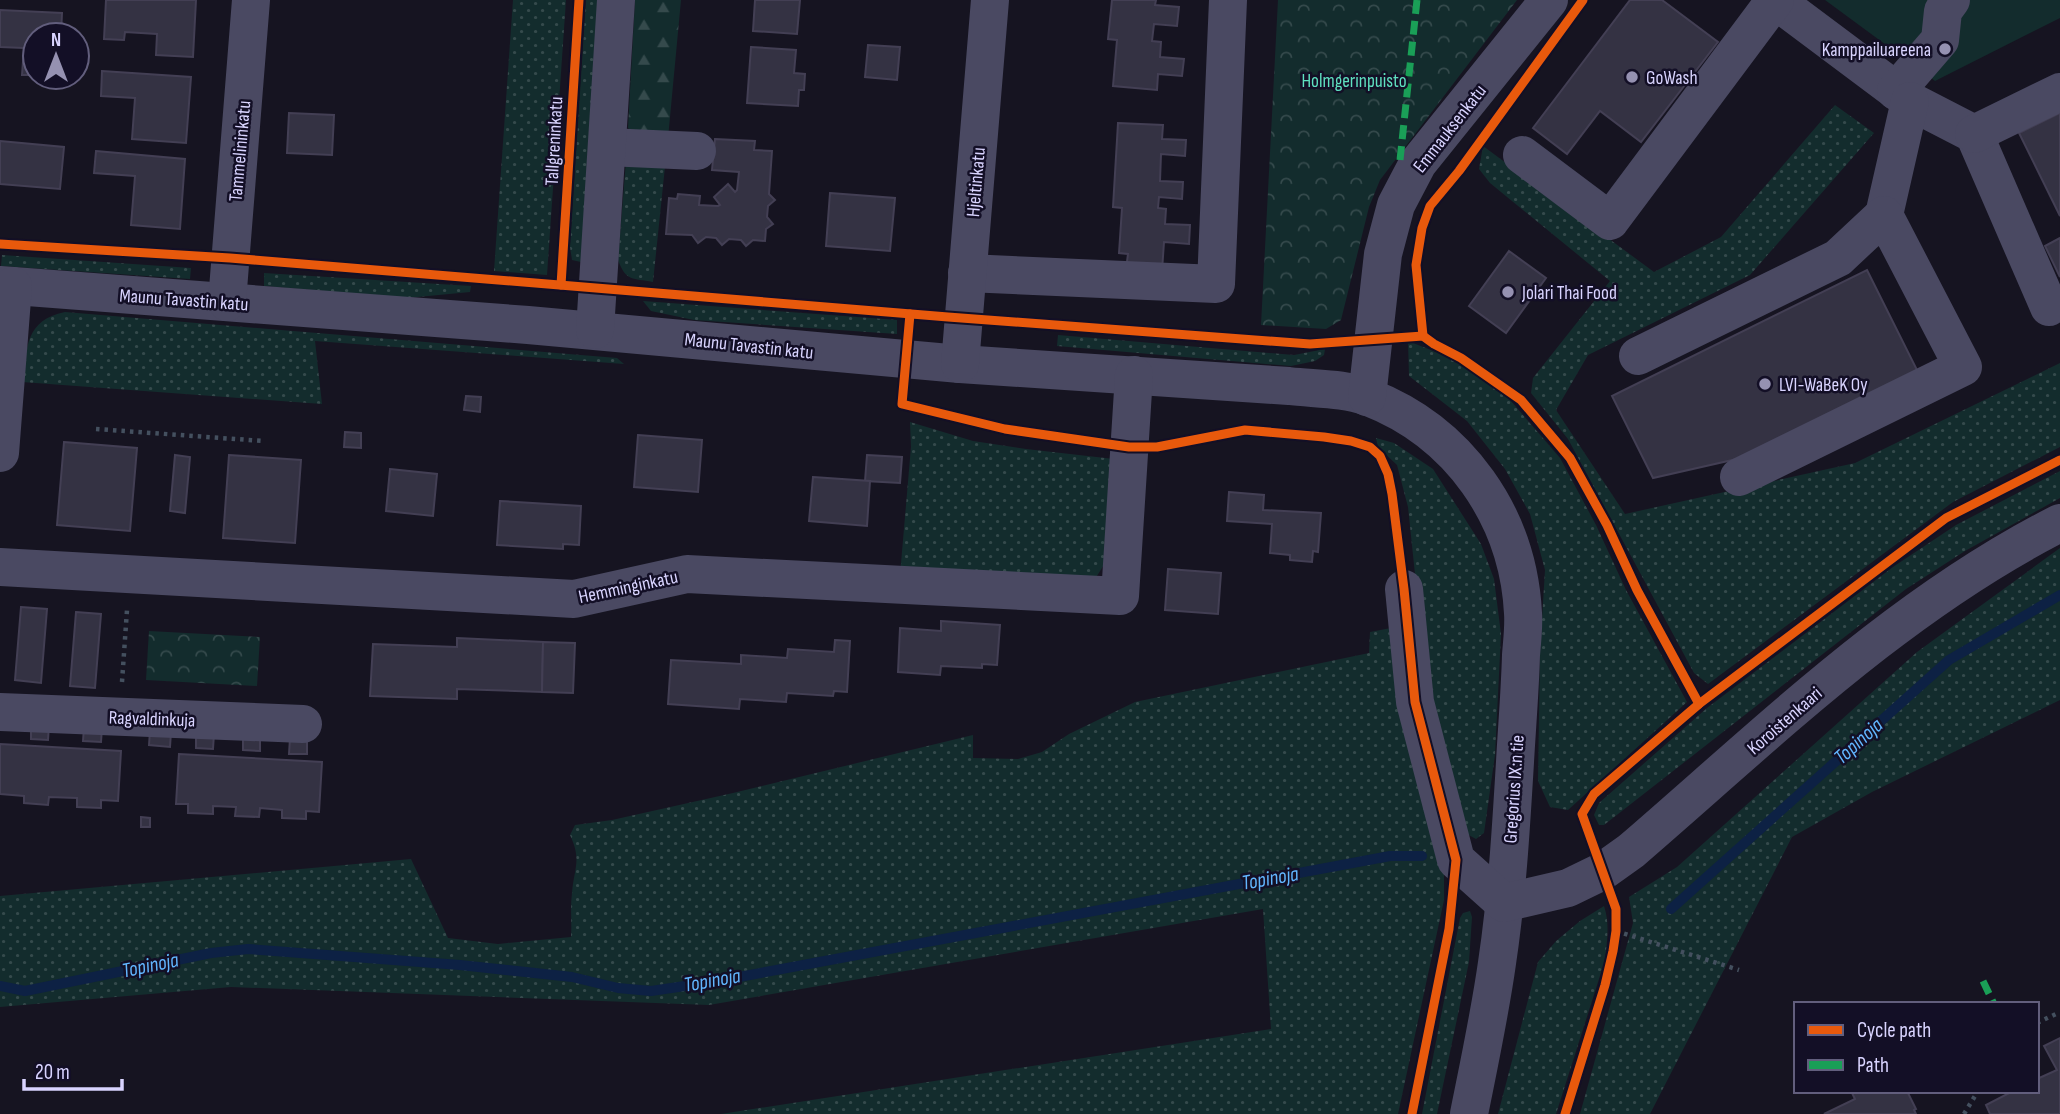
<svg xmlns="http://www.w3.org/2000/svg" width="2060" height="1114" viewBox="0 0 2060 1114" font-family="'Sofia Sans Condensed',sans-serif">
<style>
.grass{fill:url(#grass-dots)}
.forest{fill:url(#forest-firs)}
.park{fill:url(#park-crowns)}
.pitch{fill:#132c2d}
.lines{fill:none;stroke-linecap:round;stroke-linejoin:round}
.stream{stroke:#0d2144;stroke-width:10}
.building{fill:#343243;stroke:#433f54;stroke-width:2}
.path{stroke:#44505f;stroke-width:4.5;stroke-dasharray:3.5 5;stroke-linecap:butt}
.minor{stroke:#4a4962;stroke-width:38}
.quiet{stroke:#1a9f57;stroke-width:7;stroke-dasharray:14 7;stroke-linecap:butt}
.cycleway-casing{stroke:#130f26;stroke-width:13}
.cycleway{stroke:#e8590c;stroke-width:9}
.poi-dot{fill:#9591b1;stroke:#130f26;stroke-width:2.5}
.labels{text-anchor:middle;stroke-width:5;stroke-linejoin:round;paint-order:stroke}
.poi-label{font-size:19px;fill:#d9d4ff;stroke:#130f26;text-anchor:start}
.park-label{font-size:19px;fill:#5fe0c0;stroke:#130f26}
.street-label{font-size:19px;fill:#d9d4ff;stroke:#130f26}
.water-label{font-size:21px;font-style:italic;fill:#62b6ff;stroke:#130f26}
</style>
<defs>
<pattern id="grass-dots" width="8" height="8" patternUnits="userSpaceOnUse" patternTransform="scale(1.75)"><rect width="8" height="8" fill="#132c2d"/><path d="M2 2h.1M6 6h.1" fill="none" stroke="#354a4c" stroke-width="1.8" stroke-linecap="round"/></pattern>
<pattern id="forest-firs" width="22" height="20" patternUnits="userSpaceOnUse" patternTransform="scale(1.75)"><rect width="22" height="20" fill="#132c2d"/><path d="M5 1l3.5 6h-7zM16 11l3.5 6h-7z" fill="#354a4c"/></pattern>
<pattern id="park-crowns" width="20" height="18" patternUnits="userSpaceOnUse" patternTransform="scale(1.75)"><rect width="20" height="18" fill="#132c2d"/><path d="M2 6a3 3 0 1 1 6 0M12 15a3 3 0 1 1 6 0" fill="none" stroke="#354a4c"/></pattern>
</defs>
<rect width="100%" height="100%" fill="#161421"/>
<g class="grass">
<polygon points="513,0 566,0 547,275 494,271"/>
<polygon points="586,0 599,0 581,262 572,260 570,247"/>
<polygon points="1835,105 1874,133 1750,275 1588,355 1556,410 1625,514 1855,463 2060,363 2060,447 1953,502 1708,684 1694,673 1568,439 1531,393 1533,378 1610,281 1490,183 1479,169 1483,146 1654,272 1721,237"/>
<path d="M666 157 653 282C633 278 626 282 618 260L626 161Z"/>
<polygon points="2,255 191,268 190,279 1,266"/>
<polygon points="264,273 471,286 470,292 407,298 264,286"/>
<polygon points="643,301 897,320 897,334 694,320 651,311"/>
<path d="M65 312 617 358 624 364 315 341 322 404 22 382C27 348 25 320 65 312Z"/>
<polygon points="1058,335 1294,355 1325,349 1324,355 1315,361 1291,366 1057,346"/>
<polygon points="1408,341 1451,358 1510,400 1560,458 1596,525 1626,590 1687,702 1568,810 1550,807 1538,781 1540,652 1545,570 1530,514 1505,469 1467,421 1409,376"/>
<polygon points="910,422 973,441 1026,449 1114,459 1107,560 1095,579 900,575 911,447"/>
<polygon points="1376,438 1394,443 1433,469 1481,544 1494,579 1501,634 1495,755 1484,833 1476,839 1465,833 1427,689 1408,507 1397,465 1378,447"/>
<polygon points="2060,471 2060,498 1965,551 1906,589 1604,825 1599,825 1594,815 1599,803 1707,708 1893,567 1956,525"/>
<polygon points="2060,548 2060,700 1872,792 1792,837 1650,1114 1580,1114 1633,923 1629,897 1677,867 1917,652"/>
<path d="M1391 628 1444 866V900L1398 1114H721L1271 1029 1263 909 709 1005 231 987 0 1007V896L411 859 448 938 498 944 571 937C572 923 570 908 572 893 574 868 582 860 570 835L575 825 612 820 733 793 973 735V758L1018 759 1042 752 1069 734 1135 702 1369 653 1370 632Z"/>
<path d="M1604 906C1610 924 1607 941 1605 960L1556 1114H1498L1538 962 1556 941 1580 921Z"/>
<polygon points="1470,911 1472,917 1469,962 1437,1114 1422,1114 1460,918 1463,913"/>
</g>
<polygon class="forest" points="635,0 681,0 668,138 641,136 628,128"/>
<g class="park">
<polygon points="1278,0 1517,0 1380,180 1369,207 1341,320 1326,329 1261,325"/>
<polygon points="149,631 260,637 257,686 146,680"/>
</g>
<polygon class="pitch" points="1825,0 2060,0 2060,18 1935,81"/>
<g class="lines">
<g class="stream">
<polyline points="1671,909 1949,660 2060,595"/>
<polyline points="0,986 25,991 211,953 248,949 460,965 572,977 618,988 651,991 712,982 1390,856 1422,856"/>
</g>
</g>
<g class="building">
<polygon points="106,0 196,0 193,57 156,55 157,34 125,32 124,40 104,39"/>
<polygon points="755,0 800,0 797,34 753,31"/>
<polygon points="1112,0 1156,0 1155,5 1179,7 1177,26 1154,24 1152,41 1161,42 1160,57 1184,59 1182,76 1158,74 1157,90 1113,86 1117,40 1108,39"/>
<polygon points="1630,0 1662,0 1718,42 1641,142 1600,111 1567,154 1533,128"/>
<polygon points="0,10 62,13 61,35 35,35 35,75 22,75 24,48 0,47"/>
<polygon points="868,45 900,47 897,80 865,77"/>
<polygon points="751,47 796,50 794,73 805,74 804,90 799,90 798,106 747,103"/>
<polygon points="102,71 191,77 186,143 132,139 135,98 101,96"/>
<polygon points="289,113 334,115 332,155 287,153"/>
<polygon points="2060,113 2060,216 2019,133"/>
<polygon points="1118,123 1163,125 1162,139 1186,140 1185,156 1161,154 1160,181 1183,182 1182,199 1159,197 1158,208 1166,209 1165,224 1190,225 1189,244 1164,242 1162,271 1126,269 1128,254 1119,253 1122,208 1113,207"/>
<polygon points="715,139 755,141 754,150 772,151 769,194 775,200 768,206 767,217 773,224 766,229 765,241 753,240 746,246 741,240 729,239 722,245 716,238 706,237 698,243 692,235 666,234 669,198 677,199 678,194 700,196 699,205 718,206 720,205 714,197 728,184 735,192 737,190 739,172 712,170"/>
<polygon points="0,141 64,147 60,189 0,184"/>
<polygon points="96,151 185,159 180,229 131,225 135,176 94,173"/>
<polygon points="830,193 895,198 890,251 826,246"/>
<polygon points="2060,238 2060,277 2045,246"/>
<polygon points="1509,251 1546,278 1506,333 1469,306"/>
<polygon points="1867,270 1918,372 1750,456 1653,478 1612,396"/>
<polygon points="466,396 481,397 480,412 464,410"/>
<polygon points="345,432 361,433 361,448 344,447"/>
<polygon points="638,435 702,440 698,492 634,487"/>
<polygon points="64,442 137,448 130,531 57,525"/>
<polygon points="175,455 190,457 185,513 170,511"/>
<polygon points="229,455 301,460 295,543 223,538"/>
<polygon points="867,455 902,457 900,483 865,481"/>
<polygon points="390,469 437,474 433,516 386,511"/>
<polygon points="813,477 870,481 867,526 809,521"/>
<polygon points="1229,492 1264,495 1263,510 1321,513 1318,552 1313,551 1312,562 1290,560 1290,555 1270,553 1272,524 1227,521"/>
<polygon points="500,501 581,506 579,545 563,544 563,549 497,545"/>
<polygon points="1168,569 1221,573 1218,614 1165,610"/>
<polygon points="21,607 47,609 41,683 15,680"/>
<polygon points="76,612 101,614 95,688 70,686"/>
<polygon points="941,621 1000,625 997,665 982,664 982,668 941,666 940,675 898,672 900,628 941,631"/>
<polygon points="457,638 543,642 542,692 457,689 457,699 370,696 373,644 457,647"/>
<polygon points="835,640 850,641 847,692 834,691 833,696 787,693 786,702 740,699 739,709 668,704 671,660 741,664 741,655 787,658 788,649 834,652"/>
<polygon points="543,642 575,643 573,693 542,692"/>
<polygon points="31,724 49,725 48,740 31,739"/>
<polygon points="84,727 102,728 101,742 83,741"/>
<polygon points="150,731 171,732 170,747 149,745"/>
<polygon points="196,733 214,734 213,749 196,748"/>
<polygon points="243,736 260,737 260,751 243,750"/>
<polygon points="290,738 307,739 307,754 289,754"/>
<polygon points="0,744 121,751 118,801 101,800 101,808 77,807 77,798 49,797 48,805 24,803 24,796 0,794"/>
<polygon points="179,754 322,762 319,812 306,811 306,819 282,818 282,810 260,808 259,817 235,816 236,807 213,806 213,814 188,813 188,804 176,804"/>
<polygon points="141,817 150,818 150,827 141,827"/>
<polygon points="2060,1038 2060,1114 1990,1114 1986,1105 2013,1091 2037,1091 2037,1079 2057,1070 2044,1046"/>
<polygon points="1856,1091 1907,1091 1916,1109 1914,1110 1916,1114 1824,1114 1855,1099 1852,1093"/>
</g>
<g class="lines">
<g class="path">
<polyline points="96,429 263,441"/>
<polyline points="122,682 127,610"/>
<polyline points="1616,931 1739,970"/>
<polyline points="2037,1023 2060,1012"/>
<polyline points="1964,1114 1978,1091"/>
</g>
<g class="minor">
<polyline points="1775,0 1910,101 1974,134 2049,307"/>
<polyline points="1896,91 1940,40 1943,11 1951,0"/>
<polyline points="1974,134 2060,92"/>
<polyline points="607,147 697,151"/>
<polyline points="1522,155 1610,221 1775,0"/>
<polyline points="1884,215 1910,101"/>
<polyline points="967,273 1216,284 1228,0"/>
<path d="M0 285 528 325 960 364 1289 386C1315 389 1344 388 1368 397 1459 432 1518 516 1523 613 1524 627 1522 642 1521 655 1520 691 1517 726 1515 762 1511 829 1507 896 1497 963 1490 1013 1479 1064 1469 1114"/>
<polyline points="227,302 251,0"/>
<polyline points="595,330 616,0"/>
<polyline points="1638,356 1838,258 1884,215 1963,367 1739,477"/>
<polyline points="960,364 990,0"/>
<polyline points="1367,397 1383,254 1396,205 1418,163 1549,0"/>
<polyline points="0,453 13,286"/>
<polyline points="0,567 574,599 687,574 1120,596 1134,375"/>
<path d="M1404 589 1415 702 1456 860 1504 903 1568 888 1603 871 1631 851C1767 734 1898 605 2060 523"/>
<polyline points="0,712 303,724"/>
</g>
<g class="quiet">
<polyline points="1400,160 1417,0"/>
<polyline points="1983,981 1994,1004"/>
</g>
<g class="cycleway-casing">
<g id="cycleway">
<polyline points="0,244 230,258 948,317 1310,344 1423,336 1434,344 1461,358 1521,400 1570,458 1607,525 1637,590 1699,704"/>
<polyline points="561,285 579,0"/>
<polyline points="910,314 902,404 1005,429 1129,447 1157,447 1245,430 1324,437 1351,441 1370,447 1380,456 1388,474 1392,494 1404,589 1415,702 1456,860 1449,929 1412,1114"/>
<polyline points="1423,336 1416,265 1422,228 1430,206 1459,171 1583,0"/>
<polyline points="1565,1114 1605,985 1613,951 1616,931 1616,909 1582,814 1594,794 1699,704 1946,518 2060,460"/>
</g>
</g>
<use href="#cycleway" class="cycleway"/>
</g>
<g class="poi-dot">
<circle cx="1945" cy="49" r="7"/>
<circle cx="1632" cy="77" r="7"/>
<circle cx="1508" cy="292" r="7"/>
<circle cx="1765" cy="384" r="7"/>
</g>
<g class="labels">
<g class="poi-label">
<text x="1931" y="56" text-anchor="end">Kamppailuareena</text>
<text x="1646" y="84">GoWash</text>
<text x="1522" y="299">Jolari Thai Food</text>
<text x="1779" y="391">LVI-WaBeK Oy</text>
</g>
<g class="park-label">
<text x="1354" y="87">Holmgerinpuisto</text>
</g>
<g class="street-label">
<text transform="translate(1449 128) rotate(-52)" y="7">Emmauksenkatu</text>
<text transform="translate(553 141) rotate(-87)" y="7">Tallgreninkatu</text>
<text transform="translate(239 151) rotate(-85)" y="7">Tammelininkatu</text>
<text transform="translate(975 182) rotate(-85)" y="7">Hjeltinkatu</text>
<text transform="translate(184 299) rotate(4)" y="7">Maunu Tavastin katu</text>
<text transform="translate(749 345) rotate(6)" y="7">Maunu Tavastin katu</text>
<text transform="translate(628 586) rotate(-12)" y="7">Hemminginkatu</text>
<text transform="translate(152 718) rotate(2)" y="7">Ragvaldinkuja</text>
<text transform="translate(1784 720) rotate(-41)" y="7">Koroistenkaari</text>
<text transform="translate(1513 789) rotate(-86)" y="7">Gregorius IX:n tie</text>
</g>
<g class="water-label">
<text transform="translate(1858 741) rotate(-42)" y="7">Topinoja</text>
<text transform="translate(1270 878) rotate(-10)" y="7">Topinoja</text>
<text transform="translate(150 965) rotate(-12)" y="7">Topinoja</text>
<text transform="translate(712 980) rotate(-10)" y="7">Topinoja</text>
</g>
</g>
<rect x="1794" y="1002" width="245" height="91" fill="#130f26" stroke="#625e7d" stroke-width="2"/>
<rect x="1808" y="1025" width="35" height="10" fill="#e8590c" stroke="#625e7d" stroke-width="2"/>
<text x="1857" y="1037" font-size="21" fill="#d9d4ff">Cycle path</text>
<rect x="1808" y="1060" width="35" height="10" fill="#1a9f57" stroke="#625e7d" stroke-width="2"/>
<text x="1857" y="1072" font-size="21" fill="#d9d4ff">Path</text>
<g transform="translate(56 56)"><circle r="33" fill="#130f26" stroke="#625e7d" stroke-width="2"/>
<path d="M0-5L12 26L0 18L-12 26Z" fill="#9591b1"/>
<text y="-10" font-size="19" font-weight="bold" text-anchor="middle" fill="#d9d4ff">N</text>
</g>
<path d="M24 1079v10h98v-10" fill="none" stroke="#d9d4ff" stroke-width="3.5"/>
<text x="35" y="1079" font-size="21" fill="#d9d4ff" stroke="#130f26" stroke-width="5" paint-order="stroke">20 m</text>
</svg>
